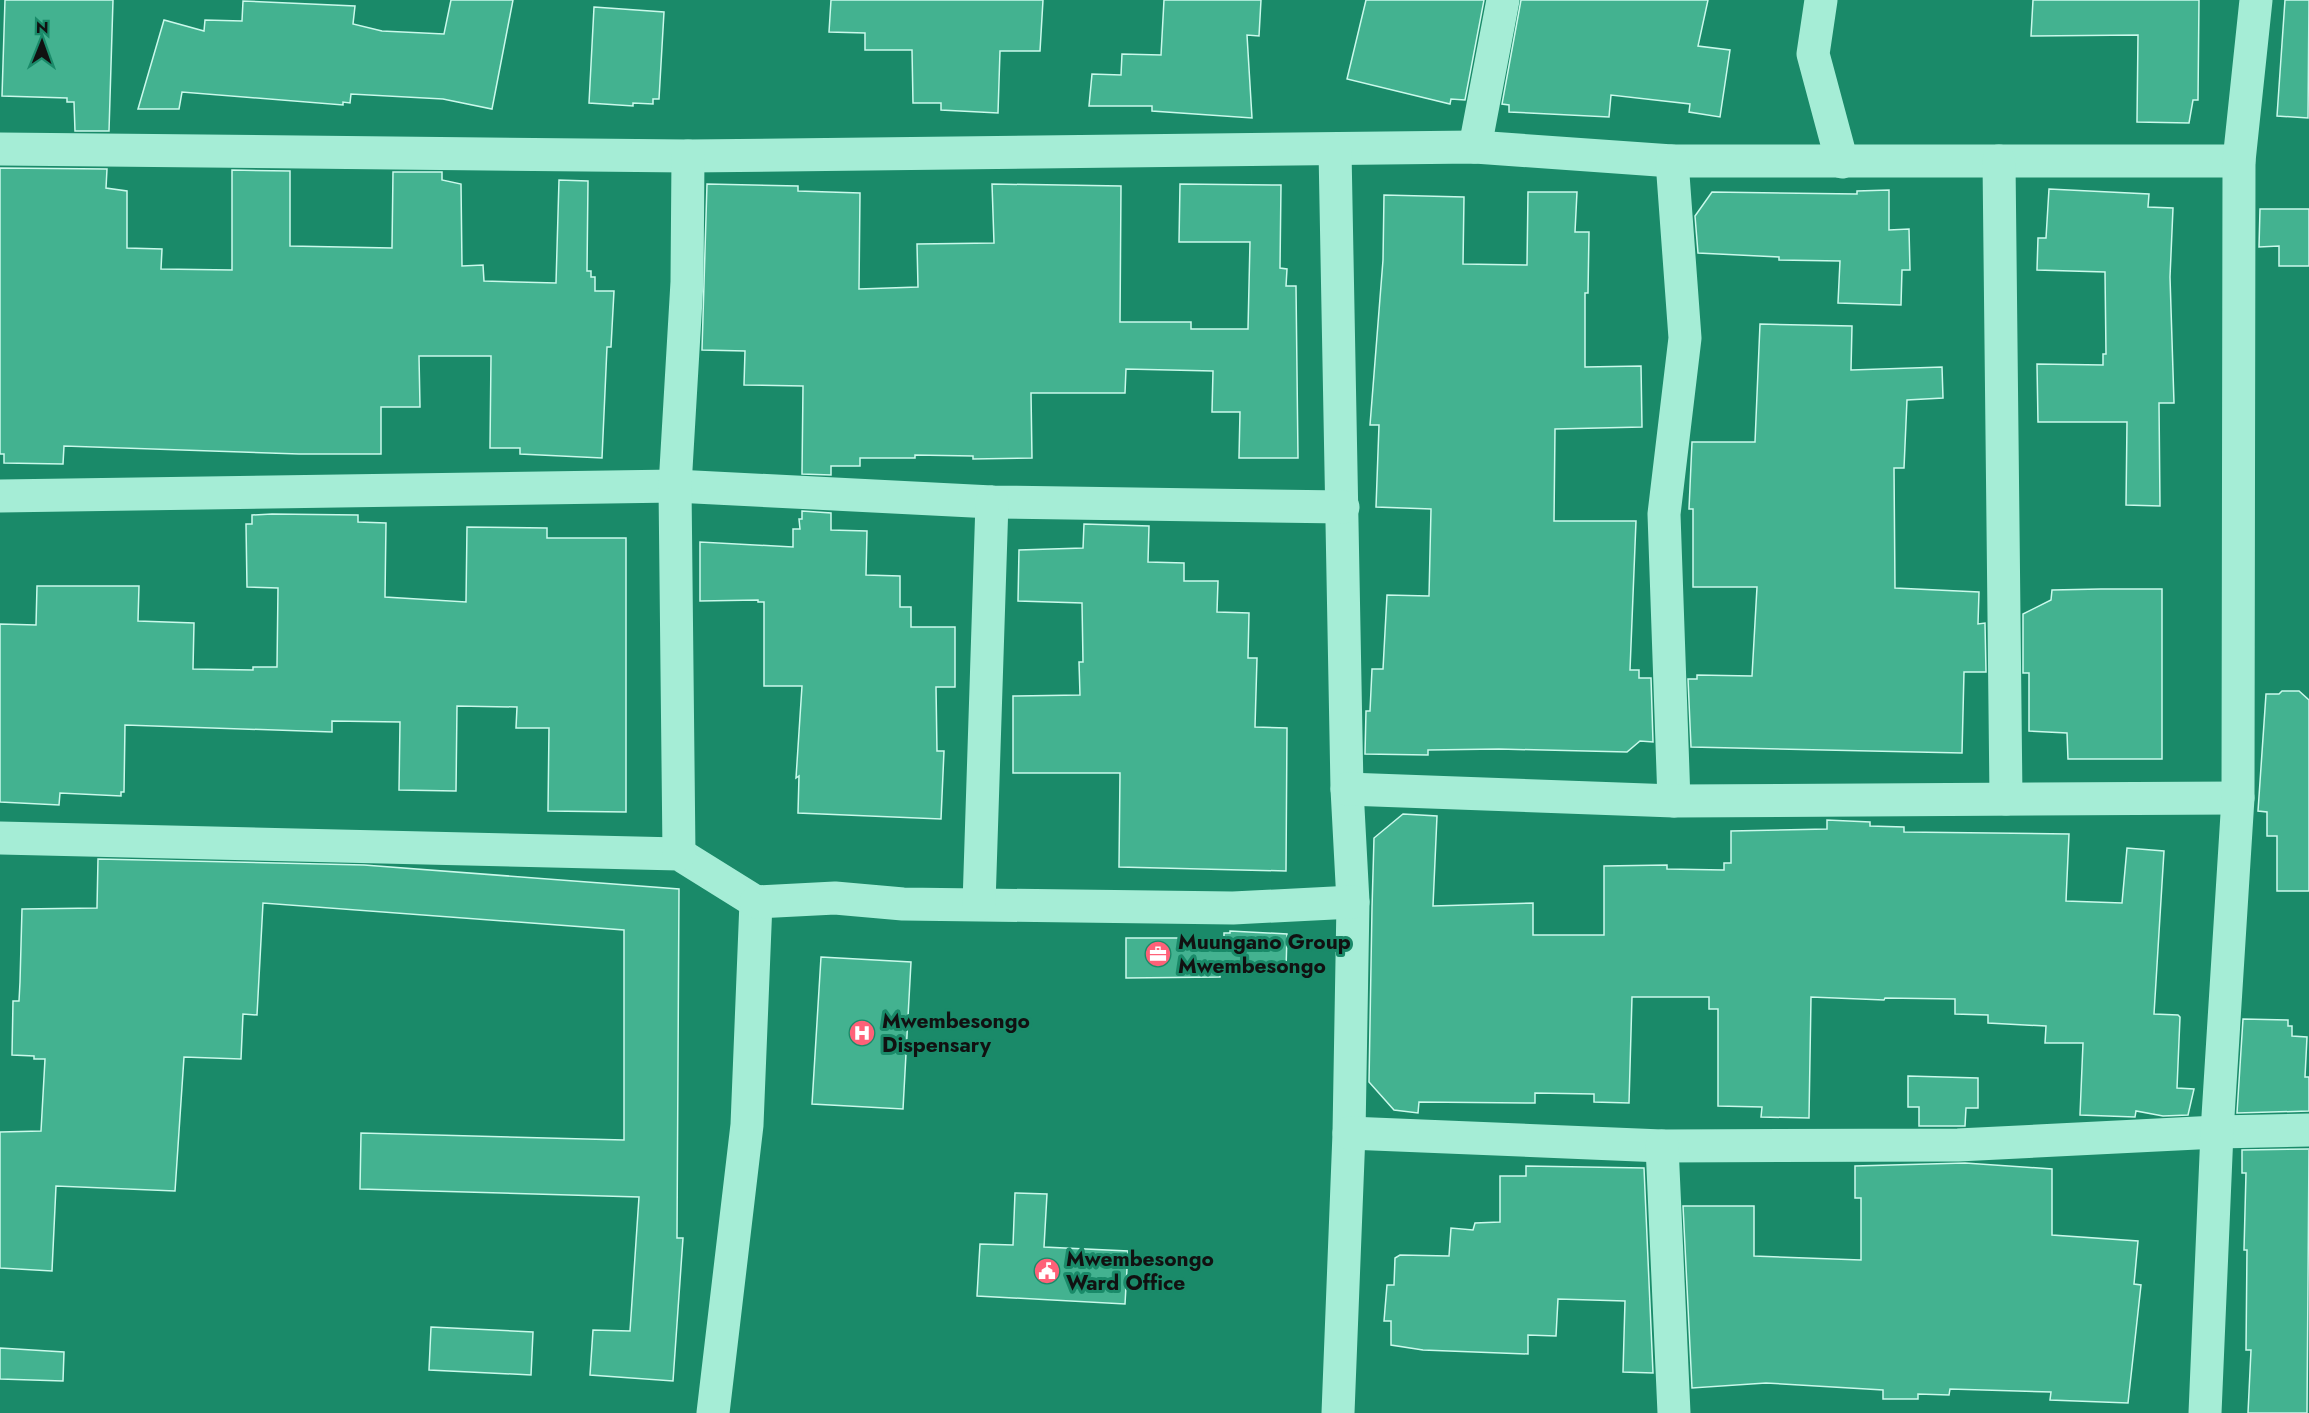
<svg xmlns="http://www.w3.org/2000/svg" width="2309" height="1413" viewBox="0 0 2309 1413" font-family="Jost,sans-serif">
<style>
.building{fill:#43b290;stroke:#caf9eb;stroke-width:1.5}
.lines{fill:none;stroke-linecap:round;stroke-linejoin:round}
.minor{stroke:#a5edd6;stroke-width:33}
.labels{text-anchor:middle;stroke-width:6;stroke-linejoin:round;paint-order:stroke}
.poi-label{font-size:21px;font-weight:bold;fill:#111;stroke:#1a8a69;text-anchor:start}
</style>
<rect width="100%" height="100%" fill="#1a8a69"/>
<g class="building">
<polygon points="5,0 113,0 109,131 75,131 74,102 67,102 67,98 2,96"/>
<polygon points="451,0 513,0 492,109 443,99 351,94 350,103 343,102 343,105 182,92 179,109 138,109 164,20 204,31 205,20 242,21 243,1 355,6 353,24 382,31 444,34"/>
<polygon points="831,0 1043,0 1040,51 1000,51 998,113 941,110 941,103 913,103 912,50 865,50 865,33 829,32"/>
<polygon points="1164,0 1261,0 1259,36 1247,35 1252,118 1152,111 1152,106 1089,106 1092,74 1121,75 1122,54 1161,55"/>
<polygon points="1366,0 1484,0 1465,100 1451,99 1450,104 1347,79"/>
<polygon points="1521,0 1708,0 1698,46 1730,50 1720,117 1689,112 1690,104 1611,95 1609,117 1509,112 1509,105 1502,104"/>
<polygon points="2033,0 2199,0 2198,100 2193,100 2189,123 2137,122 2138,35 2031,36"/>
<polygon points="2285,0 2309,0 2308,118 2277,116"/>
<polygon points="594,7 664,12 659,99 653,99 653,104 633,103 633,106 589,103"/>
<polygon points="0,168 107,169 106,188 127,191 127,248 162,249 161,269 232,270 232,170 290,171 290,246 392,248 393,172 442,172 442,180 461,184 462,266 483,265 484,281 556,283 559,180 588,181 587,271 591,271 591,277 595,277 595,291 614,291 611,347 607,347 602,458 520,454 520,448 490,448 491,356 419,356 420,407 381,407 381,454 299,454 64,446 63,464 4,463 4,454 0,454"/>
<polygon points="707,184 798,186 798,191 860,193 859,289 918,287 917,244 994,243 992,184 1121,186 1120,322 1191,322 1191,329 1248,329 1250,242 1179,242 1180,184 1281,185 1280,268 1287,269 1286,286 1296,286 1298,458 1239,458 1240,412 1212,412 1213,371 1126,369 1125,393 1031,393 1032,458 973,459 973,456 915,455 915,458 860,458 860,466 831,466 831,475 802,474 803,386 744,385 745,351 702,350"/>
<polygon points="2049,189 2149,194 2148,207 2173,208 2170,277 2174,403 2159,403 2160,506 2126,505 2127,422 2038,422 2037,364 2103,365 2103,354 2106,354 2105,272 2037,270 2038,238 2046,238"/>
<polygon points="1889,190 1889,230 1909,229 1910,270 1902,270 1901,305 1838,303 1840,261 1779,260 1779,257 1698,253 1695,216 1712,192 1857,194 1857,191"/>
<polygon points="1528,192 1577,192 1575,232 1589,232 1588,293 1585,293 1585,367 1641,366 1642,427 1555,429 1554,521 1636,521 1630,670 1639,670 1639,678 1651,678 1653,742 1640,741 1627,752 1499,749 1428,750 1428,755 1365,754 1366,711 1370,711 1372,669 1383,669 1387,595 1429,596 1431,509 1376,507 1379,425 1370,425 1383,260 1384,195 1464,197 1463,264 1527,265"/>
<polygon points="2260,209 2309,209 2309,266 2279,266 2279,246 2259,247"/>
<polygon points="1760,324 1852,326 1851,370 1942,367 1943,398 1907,400 1904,468 1894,468 1895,588 1979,592 1978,624 1985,623 1986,672 1964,672 1962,753 1691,747 1688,679 1697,679 1697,675 1752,676 1757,587 1693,587 1693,509 1689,509 1692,442 1755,442"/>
<polygon points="802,511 831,513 831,530 867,531 866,575 900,576 900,607 911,607 911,627 955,627 955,687 936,687 937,751 944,751 941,819 798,813 799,776 796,778 802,686 764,686 764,602 758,602 758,600 700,601 700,542 793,547 793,529 800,529 799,519 802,519"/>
<polygon points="272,514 358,515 358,522 386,523 385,597 466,602 467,527 547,528 547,538 626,538 626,812 548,811 549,728 516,728 517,707 457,706 456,791 399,790 400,722 332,721 332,732 125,725 124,792 121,792 121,796 60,793 59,805 0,802 0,624 36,625 37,586 139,586 138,621 194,623 193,669 253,670 253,667 277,667 278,588 247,587 246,524 252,524 252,515"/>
<polygon points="1084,524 1149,526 1148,562 1184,563 1184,581 1218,581 1217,612 1249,613 1248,658 1257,658 1255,727 1287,728 1286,871 1119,867 1120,773 1013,773 1013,696 1080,695 1079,662 1083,662 1082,603 1018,601 1019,550 1083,548"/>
<polygon points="2101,589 2162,589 2162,759 2068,759 2067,733 2029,731 2029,673 2023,673 2023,614 2051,600 2052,590"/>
<polygon points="2282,691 2299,691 2309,700 2309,891 2277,891 2277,836 2267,836 2267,812 2258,811 2266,694 2279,694"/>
<polygon points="1403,814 1437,816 1433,906 1533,903 1533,935 1604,935 1604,866 1667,865 1667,869 1724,870 1724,863 1731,863 1731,831 1827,829 1827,820 1870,822 1870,826 1904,827 1904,832 2069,834 2066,901 2122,903 2127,848 2164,851 2154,1014 2178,1015 2180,1017 2177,1088 2194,1089 2188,1115 2163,1116 2136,1111 2135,1117 2080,1115 2083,1043 2045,1043 2046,1026 1988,1023 1988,1015 1955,1014 1955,999 1885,998 1884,1000 1811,997 1809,1118 1761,1117 1762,1107 1718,1106 1718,1009 1709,1009 1709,997 1632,997 1629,1103 1594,1102 1594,1094 1535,1093 1535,1103 1419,1102 1418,1113 1394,1110 1369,1082 1372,908 1374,838"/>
<polygon points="98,859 364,865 679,889 677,1238 683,1238 673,1381 590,1375 593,1330 630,1331 639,1197 360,1189 361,1133 624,1140 624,930 263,903 257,1015 243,1014 241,1059 184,1057 175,1191 56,1186 52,1271 0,1268 0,1132 41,1131 45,1059 34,1059 34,1056 12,1055 13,1001 19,1001 20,982 22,909 97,908"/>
<polygon points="1230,931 1287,934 1286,970 1220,969 1220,977 1126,978 1126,938 1224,938 1224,933 1230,933"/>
<polygon points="821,957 911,962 903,1109 812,1104"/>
<polygon points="2243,1019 2288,1020 2288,1026 2292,1026 2292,1036 2307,1037 2305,1077 2309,1077 2309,1111 2237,1113"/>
<polygon points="1908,1076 1978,1078 1978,1108 1966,1108 1965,1126 1919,1126 1919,1107 1908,1107"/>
<polygon points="2309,1149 2307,1413 2248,1413 2251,1350 2246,1350 2247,1250 2244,1250 2246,1173 2242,1173 2242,1150"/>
<polygon points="1965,1163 2052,1169 2052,1235 2138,1241 2134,1284 2141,1285 2128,1403 2050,1400 2051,1392 1950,1389 1949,1395 1918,1394 1918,1399 1883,1399 1883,1390 1766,1383 1692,1388 1683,1206 1754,1206 1754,1256 1861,1260 1861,1198 1855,1198 1855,1166"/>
<polygon points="1526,1166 1644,1168 1653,1373 1623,1372 1625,1301 1558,1299 1556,1336 1528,1335 1528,1354 1423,1350 1391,1345 1391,1321 1384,1321 1387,1285 1394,1285 1395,1258 1400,1255 1449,1256 1451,1228 1473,1230 1475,1223 1500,1222 1500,1176 1526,1176"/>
<polygon points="1015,1193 1047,1194 1044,1247 1128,1251 1125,1304 977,1296 980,1244 1013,1245"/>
<polygon points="431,1327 533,1332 531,1375 429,1370"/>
<polygon points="0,1348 64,1352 63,1381 0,1379"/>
</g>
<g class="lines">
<g class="minor">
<polyline points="1821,0 1813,54 1842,162"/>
<polyline points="1475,147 1503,0"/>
<polyline points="0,149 688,156 1475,147 1672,161 2239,161"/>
<polyline points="1335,150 1347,789 1353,902 1349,1133 1338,1413"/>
<polyline points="1672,161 1685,338 1664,514 1674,801"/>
<polyline points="1999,161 2006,799"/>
<polyline points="0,496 675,486 992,502 1343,507"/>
<polyline points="1347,789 1674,801 2238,798"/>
<polyline points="0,838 679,854 756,902 747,1125 713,1413"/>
<polyline points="679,854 675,486 687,282 688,156"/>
<polyline points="756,902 835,898 903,904 1233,908 1353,902"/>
<polyline points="979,904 992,502"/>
<polyline points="1349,1133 1662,1146 1958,1145 2217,1132 2309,1130"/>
<polyline points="1662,1146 1674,1413"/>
<polyline points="2205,1413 2217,1132 2238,798 2239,161 2256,0"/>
</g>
</g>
<defs>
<g id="office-disc" transform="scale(1.35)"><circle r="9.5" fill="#fe6178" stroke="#1a8a69"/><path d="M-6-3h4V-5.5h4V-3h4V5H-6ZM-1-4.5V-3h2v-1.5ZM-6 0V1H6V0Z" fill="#fff"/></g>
<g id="hospital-disc" transform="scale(1.35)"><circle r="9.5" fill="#fe6178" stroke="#1a8a69"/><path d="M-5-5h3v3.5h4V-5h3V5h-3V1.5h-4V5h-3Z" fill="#fff"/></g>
<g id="civic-disc" transform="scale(1.35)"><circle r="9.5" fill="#fe6178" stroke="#1a8a69"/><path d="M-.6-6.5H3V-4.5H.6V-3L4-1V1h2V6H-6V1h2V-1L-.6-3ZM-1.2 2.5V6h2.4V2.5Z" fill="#fff"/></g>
</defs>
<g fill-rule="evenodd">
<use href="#office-disc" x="1158" y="954"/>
<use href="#hospital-disc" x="862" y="1033"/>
<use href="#civic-disc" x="1047" y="1271"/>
</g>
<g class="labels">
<g class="poi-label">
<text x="1178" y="949">Muungano Group<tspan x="1178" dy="24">Mwembesongo</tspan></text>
<text x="882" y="1028">Mwembesongo<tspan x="882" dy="24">Dispensary</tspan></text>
<text x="1066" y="1266">Mwembesongo<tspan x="1066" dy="24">Ward Office</tspan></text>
</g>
</g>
<g transform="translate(42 42) rotate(1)" stroke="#1a8a69" stroke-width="4.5" paint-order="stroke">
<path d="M0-4.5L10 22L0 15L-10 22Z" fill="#111111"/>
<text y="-9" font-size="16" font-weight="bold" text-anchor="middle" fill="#111111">N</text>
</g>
</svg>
